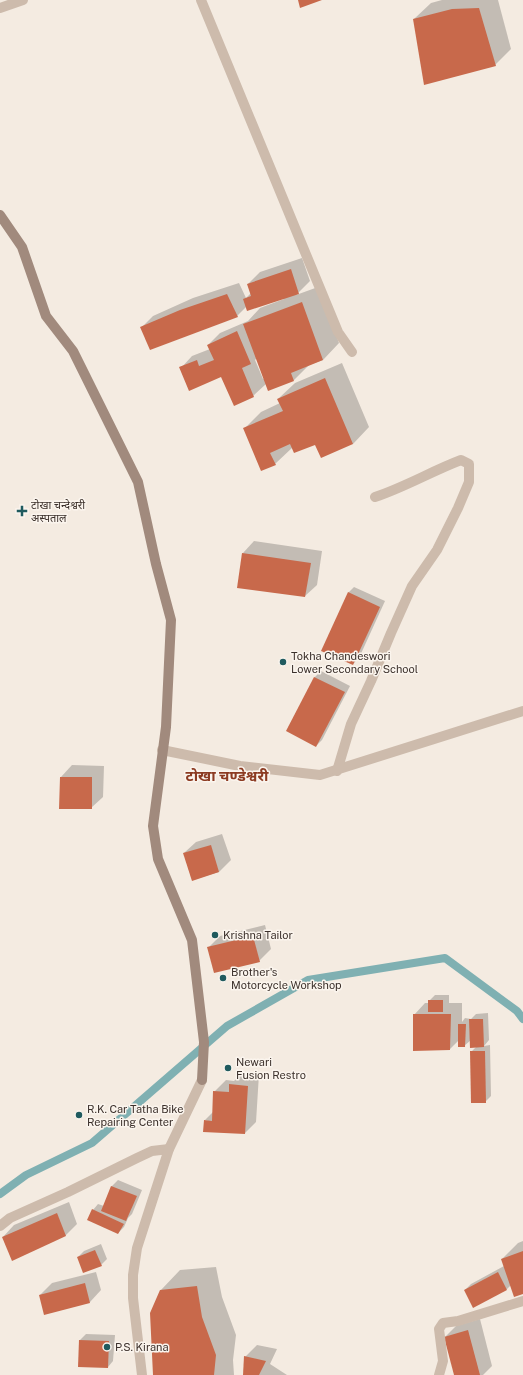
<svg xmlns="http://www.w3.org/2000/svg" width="523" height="1375" viewBox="0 0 523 1375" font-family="'Public Sans','Noto Sans Devanagari',sans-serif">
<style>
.shadow{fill:#0003;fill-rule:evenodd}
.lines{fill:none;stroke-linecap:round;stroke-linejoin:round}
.stream{stroke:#7fb0b2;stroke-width:8}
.building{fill:#c8694b}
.minor{stroke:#cdbbac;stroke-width:10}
.tertiary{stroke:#cdbbac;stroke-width:10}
.secondary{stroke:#a18a7d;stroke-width:10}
.poi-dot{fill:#1f5a5e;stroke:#fbf5ee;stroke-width:1.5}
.labels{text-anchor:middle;stroke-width:3;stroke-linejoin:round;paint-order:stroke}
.poi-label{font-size:11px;fill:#3b302b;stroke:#fbf5ee;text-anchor:start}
.district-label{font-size:15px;font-weight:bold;fill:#8c3b22;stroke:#fbf5ee}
</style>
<rect width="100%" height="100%" fill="#f4ebe1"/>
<g class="shadow">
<polygon points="442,0 498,0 511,49 495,65 414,19 431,3"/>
<path d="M302 258 310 281 296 295 318 287 339 343 323 360 309 365 294 380 268 390 266 384 253 396 222 376 181 368 192 356 210 349 208 345 220 333 248 321 260 308 284 299V298L246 307 237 316 142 327 153 316 193 298 239 283 246 298 251 293 248 284 260 272ZM257 358 264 379H263L255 360Z"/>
<polygon points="342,363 369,427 353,444 315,443 293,447 275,464 245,428 261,412 280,403 278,399 295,383"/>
<polygon points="254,541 322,551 317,585 305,596 238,587 243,553"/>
<polygon points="354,587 385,601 359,658 353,664 348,593"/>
<polygon points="321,671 350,686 322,740 316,746 287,730 315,677"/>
<polygon points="72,765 104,766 103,797 91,808 61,777"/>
<polygon points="222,834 231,860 219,872 192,880 184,853 196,842"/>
<polygon points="265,925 271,949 259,961 208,948 220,936"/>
<polygon points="435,995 449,995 449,1003 462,1003 462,1022 465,1018 471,1019 476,1014 488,1013 489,1040 484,1046 490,1045 491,1096 485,1102 471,1052 477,1046 471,1040 464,1046 459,1040 450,1049 414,1015 425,1003 429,1003 429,1001"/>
<polygon points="242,1073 259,1074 256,1122 245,1133 205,1120 213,1112 214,1092 226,1080 234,1081"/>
<polygon points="118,1180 142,1190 132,1214 128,1218 124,1227 118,1233 93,1210 98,1204 104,1206 112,1186"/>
<polygon points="69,1202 77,1224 65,1236 3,1237 14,1225"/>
<polygon points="523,1241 523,1293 511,1285 507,1289 465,1290 471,1284 504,1266 502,1259 518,1243"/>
<polygon points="101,1244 107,1259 101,1265 78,1257 84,1251"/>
<polygon points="216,1267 222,1297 236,1335 233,1360 234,1375 154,1375 161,1290 180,1270"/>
<polygon points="96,1272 101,1290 90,1302 45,1314 40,1295 52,1283"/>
<polygon points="480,1319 492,1366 483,1375 455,1375 445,1337 456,1326"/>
<polygon points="86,1334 115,1335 113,1361 108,1367 80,1340"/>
<polygon points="257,1345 277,1349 270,1364 287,1375 244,1375 245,1357"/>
</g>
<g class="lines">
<polyline class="stream" points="0,1194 26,1175 92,1143 227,1026 308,980 445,958 517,1011 523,1019"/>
</g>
<g class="building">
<polygon points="298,0 322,0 300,8"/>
<polygon points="479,8 496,66 424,85 413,19 452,9"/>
<polygon points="291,269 299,294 247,311 243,299 251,296 247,284"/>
<polygon points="227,294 238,317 150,350 140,327 180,310"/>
<polygon points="302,302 323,360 291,373 294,381 268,391 243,324"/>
<polygon points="237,331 251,364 242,368 254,397 234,406 221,377 189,391 179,367 197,360 199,366 214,360 207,345"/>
<polygon points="325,378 353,444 321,458 315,445 294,453 290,444 270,453 276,465 261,471 243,428 283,411 277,399"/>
<polygon points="242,553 311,563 305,597 237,588"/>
<polygon points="348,592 380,607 353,665 321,651"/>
<polygon points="314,677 345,692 316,747 286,731"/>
<polygon points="60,777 92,777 92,809 59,809"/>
<polygon points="211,845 219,872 192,881 183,853"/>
<polygon points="253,936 260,962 214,973 207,947"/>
<rect x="428" y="1000" width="15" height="12"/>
<polygon points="413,1014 451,1014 450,1050 413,1051"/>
<polygon points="469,1019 483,1019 484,1047 470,1048"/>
<polygon points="458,1024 466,1024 465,1047 458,1047"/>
<polygon points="470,1051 485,1051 486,1103 471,1103"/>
<polygon points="229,1084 248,1086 245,1134 203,1132 204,1120 212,1121 213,1091 229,1092"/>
<polygon points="111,1186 137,1196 126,1221 101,1211"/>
<polygon points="92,1209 124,1224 118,1234 87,1220"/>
<polygon points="57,1213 66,1236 12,1261 2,1237"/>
<polygon points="95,1250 102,1266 83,1273 77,1257"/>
<polygon points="523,1251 523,1294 514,1297 501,1259"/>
<polygon points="498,1272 507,1290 473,1308 464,1290"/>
<polygon points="85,1283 90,1303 44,1315 39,1295"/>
<polygon points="197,1286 202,1317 216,1355 214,1375 153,1375 150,1313 160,1290"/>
<polygon points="468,1330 480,1375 454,1375 444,1337"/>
<polygon points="79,1340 109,1341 108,1368 78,1367"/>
<polygon points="244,1356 266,1361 259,1375 243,1375"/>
</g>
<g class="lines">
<g class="minor">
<polyline points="201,0 338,332 352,352"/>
<polyline points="0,8 23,0"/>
<polyline points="162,750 240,766 320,775 523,711"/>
<path d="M337 771 351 724 371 681 391 633 412 586 437 550 458 508 469 482V464L461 460C432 471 405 487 375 497"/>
<polyline points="0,1226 10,1218 68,1192 137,1158 152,1151 169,1149"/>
<polyline points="439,1375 443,1361 439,1329 443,1323 458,1321 523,1301"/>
</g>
<polyline class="tertiary" points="142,1375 133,1298 133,1275 137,1248 169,1149 202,1080"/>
<polyline class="secondary" points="0,215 22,247 46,316 73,351 138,482 156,564 171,620 166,727 153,826 158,859 192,940 204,1042 202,1080"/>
</g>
<g class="poi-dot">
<path d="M20 505h4v4h4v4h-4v4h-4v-4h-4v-4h4z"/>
<circle cx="283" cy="662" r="4"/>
<circle cx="215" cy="935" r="4"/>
<circle cx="223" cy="978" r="4"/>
<circle cx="228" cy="1068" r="4"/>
<circle cx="79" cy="1115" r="4"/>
<circle cx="107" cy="1347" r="4"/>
</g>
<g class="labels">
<g class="poi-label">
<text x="31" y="509">टोखा चन्देश्वरी<tspan x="31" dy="13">अस्पताल</tspan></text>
<text x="291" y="660">Tokha Chandeswori<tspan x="291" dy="13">Lower Secondary School</tspan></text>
<text x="223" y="939">Krishna Tailor</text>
<text x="231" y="976">Brother's<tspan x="231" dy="13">Motorcycle Workshop</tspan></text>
<text x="236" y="1066">Newari<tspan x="236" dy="13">Fusion Restro</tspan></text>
<text x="87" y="1113">R.K. Car Tatha Bike<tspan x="87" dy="13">Repairing Center</tspan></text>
<text x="115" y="1351">P.S. Kirana</text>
</g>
<g class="district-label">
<text x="227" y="781">टोखा चण्डेश्वरी</text>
</g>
</g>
</svg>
